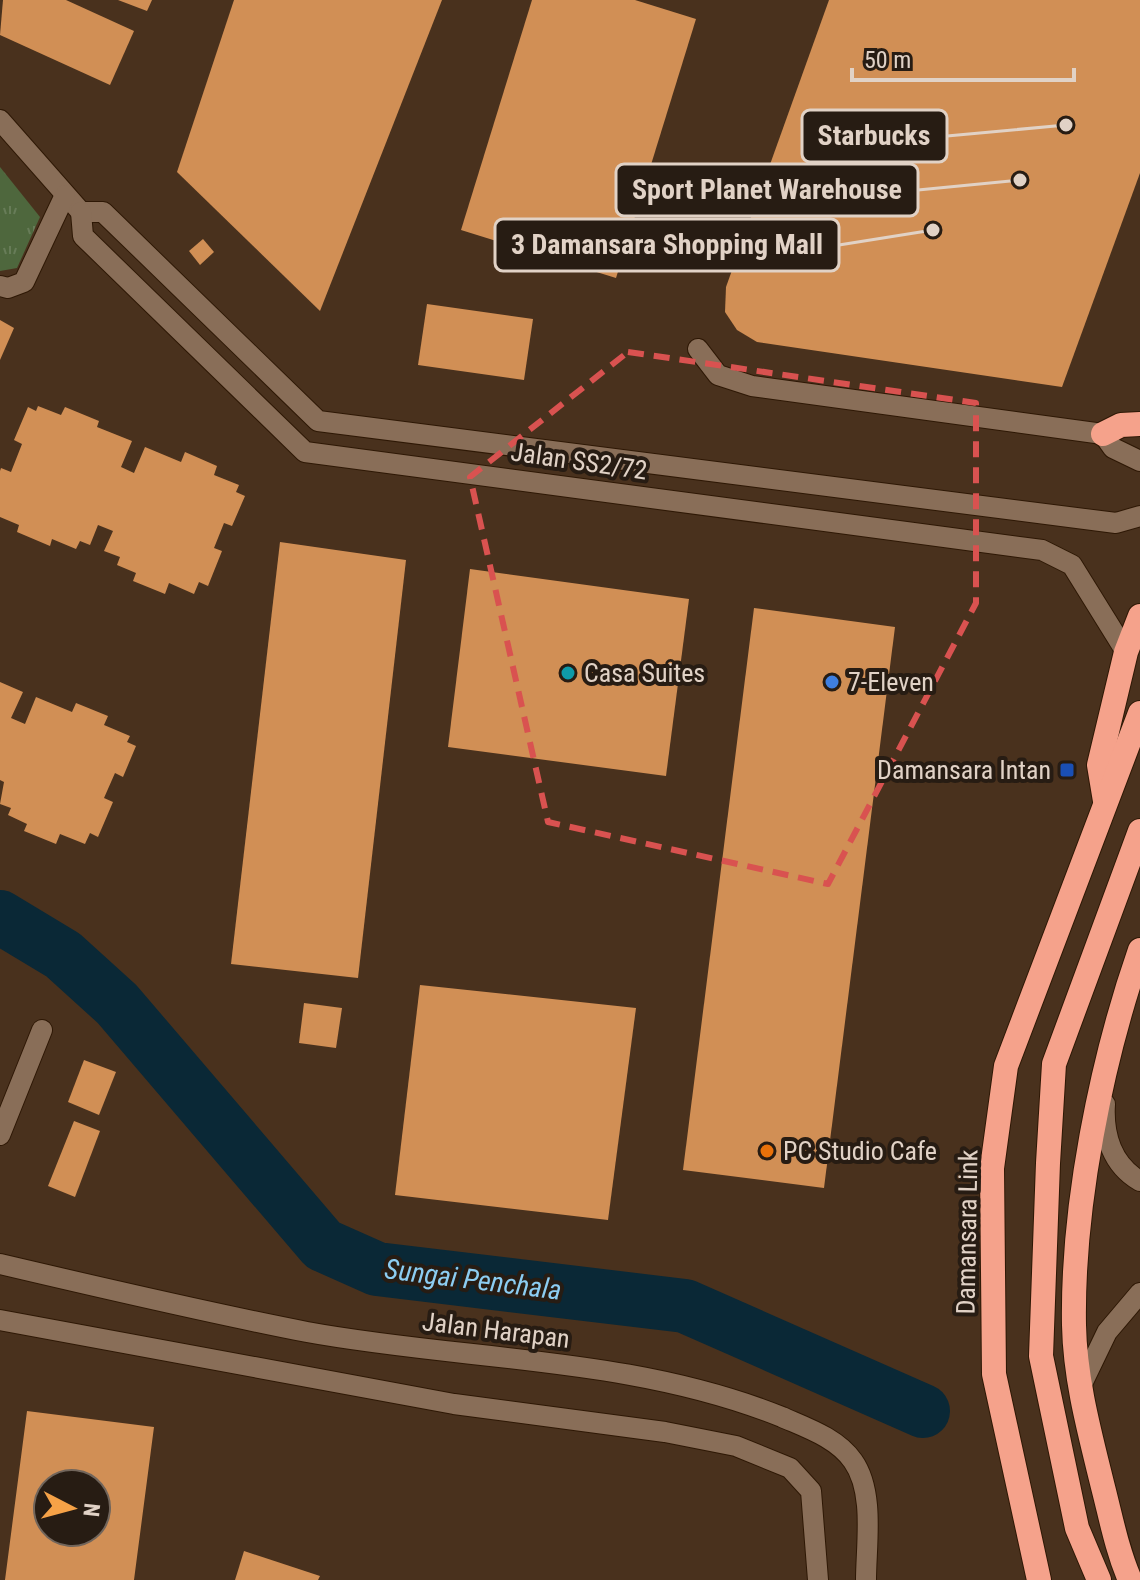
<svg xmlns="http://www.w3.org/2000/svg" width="1140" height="1580" viewBox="0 0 1140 1580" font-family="'Roboto Condensed',sans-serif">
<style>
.grass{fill:url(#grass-tufts)}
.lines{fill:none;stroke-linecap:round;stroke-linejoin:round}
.river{stroke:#0a2836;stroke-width:54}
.building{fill:#d18f55;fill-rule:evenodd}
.minor-casing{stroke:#2e1805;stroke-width:22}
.tertiary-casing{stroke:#2e1805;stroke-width:22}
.secondary-casing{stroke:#2e1805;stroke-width:22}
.motorway-casing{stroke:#2e1805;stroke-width:26}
.minor{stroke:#896e58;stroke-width:20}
.tertiary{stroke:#896e58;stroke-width:20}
.secondary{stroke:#896e58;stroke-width:20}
.motorway{stroke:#f5a28b;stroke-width:24}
.marked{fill:none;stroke:#d95250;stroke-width:6;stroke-dasharray:16 10;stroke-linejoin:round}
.culture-dot{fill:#0f9aa8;stroke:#271c13;stroke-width:3}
.shop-dot{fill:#3f7fe0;stroke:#271c13;stroke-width:3}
.transit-dot{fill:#1a4fb4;stroke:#271c13;stroke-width:3}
.food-dot{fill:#e8710a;stroke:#271c13;stroke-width:3}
.labels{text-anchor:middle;stroke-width:8;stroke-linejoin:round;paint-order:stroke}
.street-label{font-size:26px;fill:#e1d2c6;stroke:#271c13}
.poi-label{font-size:26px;fill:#e1d2c6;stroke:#271c13;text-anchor:start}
.water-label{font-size:28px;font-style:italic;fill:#8ccdf2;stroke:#271c13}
.leader{fill:none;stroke:#e1d2c6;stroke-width:3}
.callout-dot{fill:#e1d2c6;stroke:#271c13;stroke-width:3}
.callout{fill:#271c13;stroke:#e1d2c6;stroke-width:3}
.callout-label{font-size:28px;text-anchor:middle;font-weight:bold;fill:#e1d2c6}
</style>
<defs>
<pattern id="grass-tufts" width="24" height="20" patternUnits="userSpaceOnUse" patternTransform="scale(2)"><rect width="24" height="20" fill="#4e673d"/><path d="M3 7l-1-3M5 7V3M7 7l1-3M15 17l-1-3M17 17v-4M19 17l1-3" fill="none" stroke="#677c58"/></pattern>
</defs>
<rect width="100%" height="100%" fill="#49311d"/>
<polygon class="grass" points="0,167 40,217 17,268 0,271"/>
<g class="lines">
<polyline class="river" points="0,917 63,955 117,1004 323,1245 377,1269 685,1306 923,1411"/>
</g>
<g class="building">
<polygon points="3,0 66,0 134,31 110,85 0,35"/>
<polygon points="118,0 152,0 147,11"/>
<polygon points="234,0 442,0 320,311 177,172"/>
<polygon points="532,0 635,0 696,19 616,278 461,230"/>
<polygon points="829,0 1140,0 1140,173 1062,387 757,342 737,330 725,312 726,287"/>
<polygon points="203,239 214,252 200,265 189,251"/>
<polygon points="427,304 533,319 524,380 418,365"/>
<polygon points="0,320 14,328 0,360"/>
<polygon points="38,406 61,415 65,407 99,421 97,427 132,441 121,467 134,473 145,447 181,462 185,452 217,466 214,475 239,485 236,492 245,496 232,526 224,523 214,548 222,551 208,586 199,582 194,594 169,583 165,594 133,581 136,573 117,565 120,557 104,551 113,531 98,525 90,545 80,541 76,549 52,539 50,546 17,532 19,525 0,517 0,471 1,468 11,472 22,444 14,440 28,407 36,411"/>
<polygon points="280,542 406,560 358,978 231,964"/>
<polygon points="470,569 689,599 666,776 448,747"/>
<polygon points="754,608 895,627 824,1188 683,1170"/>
<polygon points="0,682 23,692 11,718 25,724 36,697 72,712 76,703 108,716 104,725 130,736 127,742 136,746 123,777 115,773 104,798 113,802 98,837 90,833 85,844 60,834 56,844 24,831 27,824 8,815 11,808 0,804 4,782 0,780"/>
<polygon points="420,985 636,1008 608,1220 395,1195"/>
<polygon points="304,1003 342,1008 336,1048 299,1043"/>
<polygon points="84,1060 116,1072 99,1115 68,1102"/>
<polygon points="74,1121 100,1131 75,1197 48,1186"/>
<path d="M27 1411 154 1427 134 1580H5ZM48 1484H96V1532H48Z"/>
<polygon points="244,1551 320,1576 318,1580 235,1580"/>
</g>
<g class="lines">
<g class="minor-casing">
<g id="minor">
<polyline points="0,120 81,212 103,212 318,421 1116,523 1140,516"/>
<polyline points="81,212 83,236 305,452 1042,550 1072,565 1126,652"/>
<polyline points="0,286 8,288 24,282 65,195"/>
<polyline points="0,1135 42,1030"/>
</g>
</g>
<g class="tertiary-casing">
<polyline id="tertiary" points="698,349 718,375 752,386 1103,434 1113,448 1140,461"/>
</g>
<g class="secondary-casing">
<g id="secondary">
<path d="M1105 1104C1103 1135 1112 1165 1140 1181"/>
<path d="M0 1264C102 1288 204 1312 307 1332 465 1361 631 1356 782 1417 807 1428 837 1438 853 1461 875 1492 866 1545 866 1580"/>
<polyline points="0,1320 454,1404 665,1432 736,1446 790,1468 811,1491 818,1580"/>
<polyline points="1080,1388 1107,1332 1140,1293"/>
</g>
</g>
<g class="motorway-casing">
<g id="motorway">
<polyline points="1103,434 1121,425 1140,424"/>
<polyline points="1105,801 1099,765 1126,652 1140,616"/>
<polyline points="1039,1580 994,1374 992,1168 1006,1066 1140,713"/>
<polyline points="1099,1580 1077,1528 1041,1356 1048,1163 1054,1064 1140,831"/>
<path d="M1130 1580C1117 1550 1111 1518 1103 1487 1090 1434 1075 1380 1074 1325 1072 1207 1101 1062 1140 950"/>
</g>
</g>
<use href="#minor" class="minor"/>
<use href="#tertiary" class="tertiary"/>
<use href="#secondary" class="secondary"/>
<use href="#motorway" class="motorway"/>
</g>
<path class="marked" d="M628 352 976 403V603L828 884 548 822 470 477Z"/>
<circle class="culture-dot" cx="568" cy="673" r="8"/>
<circle class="shop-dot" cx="832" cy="682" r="8"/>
<rect class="transit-dot" x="1059" y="762" width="16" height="16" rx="4"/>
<circle class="food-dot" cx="767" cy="1151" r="8"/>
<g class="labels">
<g class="street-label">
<text transform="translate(579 461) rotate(8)" y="9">Jalan SS2/72</text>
<text transform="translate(967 1232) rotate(-89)" y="9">Damansara Link</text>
<text transform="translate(496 1330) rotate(7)" y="9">Jalan Harapan</text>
</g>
<g class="poi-label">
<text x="584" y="682">Casa Suites</text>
<text x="848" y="691">7-Eleven</text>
<text x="1051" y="779" text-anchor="end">Damansara Intan</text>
<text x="783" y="1160">PC Studio Cafe</text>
</g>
<g class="water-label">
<text transform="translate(473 1279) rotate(7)" y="10">Sungai Penchala</text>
</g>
</g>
<path class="leader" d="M1066 125L947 136M1020 180L918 190M933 230L839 245"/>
<g class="callout-dot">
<circle cx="1066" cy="125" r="8"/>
<circle cx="1020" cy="180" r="8"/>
<circle cx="933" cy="230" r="8"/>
</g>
<g class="callout">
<rect x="802" y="110" width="145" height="52" rx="8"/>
<rect x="616" y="164" width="302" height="52" rx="8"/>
<rect x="495" y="219" width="344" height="52" rx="8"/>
</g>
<g class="callout-label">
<text x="874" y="145">Starbucks</text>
<text x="767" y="199">Sport Planet Warehouse</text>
<text x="667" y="254">3 Damansara Shopping Mall</text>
</g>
<g transform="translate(72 1508) rotate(96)"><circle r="38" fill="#271c13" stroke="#71655b" stroke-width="2"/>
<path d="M0-6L14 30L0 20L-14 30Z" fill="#f6a247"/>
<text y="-12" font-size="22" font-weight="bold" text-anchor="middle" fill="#e1d2c6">N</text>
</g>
<path d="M852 68v12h222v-12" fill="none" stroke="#e1d2c6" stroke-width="4"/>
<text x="864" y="68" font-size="24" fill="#e1d2c6" stroke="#271c13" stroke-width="6" paint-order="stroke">50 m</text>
</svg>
